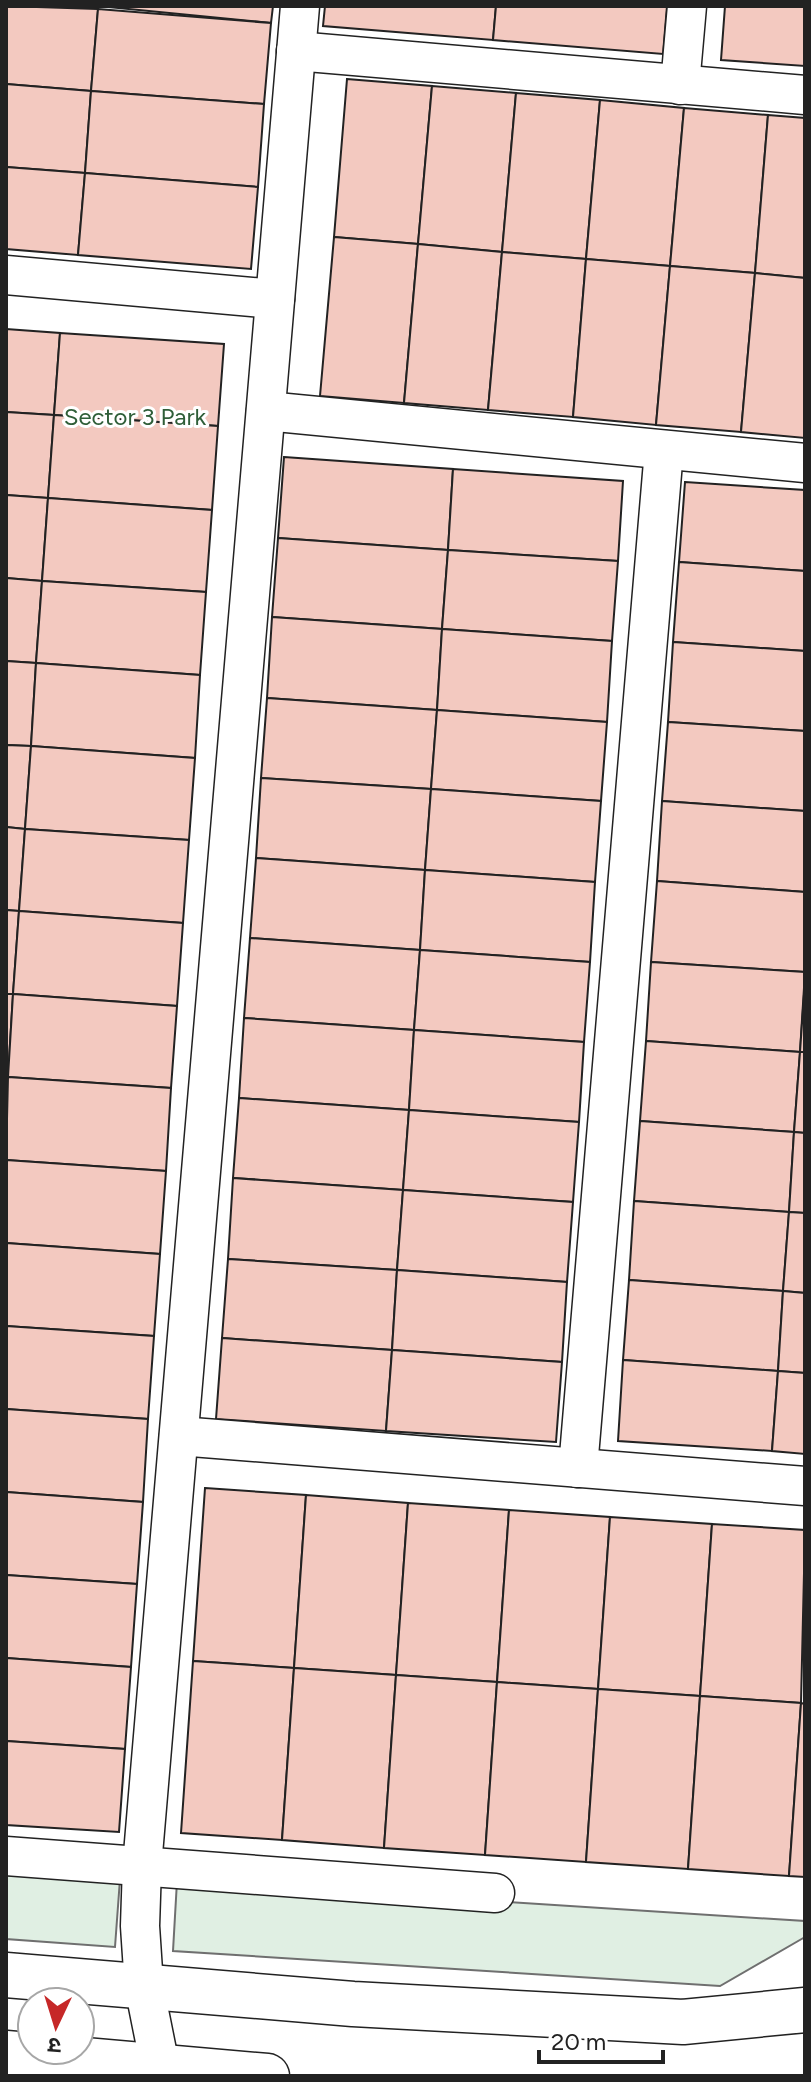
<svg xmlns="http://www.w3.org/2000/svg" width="811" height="2082" viewBox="0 0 811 2082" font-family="Figtree,'Noto Sans Devanagari',sans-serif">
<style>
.green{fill:#e0efe3;stroke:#6f6f6f;stroke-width:2}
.building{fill:#f3c9c0;stroke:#222;stroke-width:2}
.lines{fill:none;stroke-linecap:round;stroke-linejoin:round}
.minor-casing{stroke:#222;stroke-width:41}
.tertiary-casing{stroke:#222;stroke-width:47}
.minor{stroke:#fff;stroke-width:38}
.tertiary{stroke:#fff;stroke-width:44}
.labels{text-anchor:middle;stroke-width:6;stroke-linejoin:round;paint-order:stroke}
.park-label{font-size:24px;fill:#2f5e38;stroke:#fff}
</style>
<rect width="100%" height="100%" fill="#fff"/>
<g class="green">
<polygon points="6,1870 120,1879 115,1947 6,1939"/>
<polygon points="177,1881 805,1921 805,1937 720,1986 173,1951"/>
</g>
<g class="building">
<polygon points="6,6 98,9 91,91 6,84"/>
<polygon points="98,6 273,6 271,23"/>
<polygon points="325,6 496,6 493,40 323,26"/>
<polygon points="496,6 667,6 663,54 493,40"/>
<polygon points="725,6 805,6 805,66 721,60"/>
<polygon points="98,9 271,23 264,104 91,91"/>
<polygon points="347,79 432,86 418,244 334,237"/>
<polygon points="6,84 91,91 85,173 6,167"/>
<polygon points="432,86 516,93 502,252 418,244"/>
<polygon points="91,91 264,104 258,187 85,173"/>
<polygon points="516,93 600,100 586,259 502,252"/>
<polygon points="600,100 684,108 670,266 586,259"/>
<polygon points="684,108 768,115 755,273 670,266"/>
<polygon points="768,115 805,118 805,278 755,273"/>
<polygon points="6,167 85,173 78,255 6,249"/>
<polygon points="85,173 258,187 251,269 78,255"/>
<polygon points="334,237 418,244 404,403 320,396"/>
<polygon points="418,244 502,252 488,410 404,403"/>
<polygon points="502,252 586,259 573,417 488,410"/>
<polygon points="586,259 670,266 656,425 573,417"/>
<polygon points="670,266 755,273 741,432 656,425"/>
<polygon points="755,273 805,278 805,438 741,432"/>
<polygon points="6,329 60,333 54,415 6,412"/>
<polygon points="60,333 224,344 218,426 54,415"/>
<polygon points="6,412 54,415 48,498 6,495"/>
<polygon points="54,415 218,426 212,510 48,498"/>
<polygon points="284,457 453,469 448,550 278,538"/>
<polygon points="453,469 623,481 618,561 448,550"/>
<polygon points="685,482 805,490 805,571 679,562"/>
<polygon points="6,495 48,498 42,581 6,578"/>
<polygon points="48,498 212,510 206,592 42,581"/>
<polygon points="278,538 448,550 442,629 272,617"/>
<polygon points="448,550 618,561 612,641 442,629"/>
<polygon points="679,562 805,571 805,651 673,642"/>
<polygon points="6,578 42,581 36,663 6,661"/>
<polygon points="42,581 206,592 200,675 36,663"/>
<polygon points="272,617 442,629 437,710 267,698"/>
<polygon points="442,629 612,641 607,722 437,710"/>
<polygon points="673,642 805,651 805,731 668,722"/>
<polygon points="6,661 36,663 31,746 6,745"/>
<polygon points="36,663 200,675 195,758 31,746"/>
<polygon points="267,698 437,710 431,789 261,778"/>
<polygon points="437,710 607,722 601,801 431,789"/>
<polygon points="668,722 805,731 805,811 662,801"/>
<polygon points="6,745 31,746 25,829 6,827"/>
<polygon points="31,746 195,758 189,840 25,829"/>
<polygon points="261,778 431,789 425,870 256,858"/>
<polygon points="431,789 601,801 595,882 425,870"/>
<polygon points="662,801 805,811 805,892 657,881"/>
<polygon points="6,827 25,829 19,911 6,910"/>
<polygon points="25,829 189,840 183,923 19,911"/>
<polygon points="256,858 425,870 420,950 250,938"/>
<polygon points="425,870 595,882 590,962 420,950"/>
<polygon points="657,881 805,892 805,972 651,962"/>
<polygon points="6,910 19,911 13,994 6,994"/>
<polygon points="19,911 183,923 177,1006 13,994"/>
<polygon points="250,938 420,950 414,1030 244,1018"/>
<polygon points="420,950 590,962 584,1042 414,1030"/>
<polygon points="651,962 805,972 800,1052 646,1041"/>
<polygon points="805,980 805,1052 800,1052"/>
<polygon points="6,994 13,994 8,1077 6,1077"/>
<polygon points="13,994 177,1006 171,1088 8,1077"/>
<polygon points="244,1018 414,1030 409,1110 239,1098"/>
<polygon points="414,1030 584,1042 579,1122 409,1110"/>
<polygon points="646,1041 800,1052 794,1132 640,1121"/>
<polygon points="800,1052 805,1052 805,1133 794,1132"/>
<polygon points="8,1077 171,1088 166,1171 6,1160"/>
<polygon points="239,1098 409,1110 403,1190 233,1178"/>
<polygon points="409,1110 579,1122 573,1202 403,1190"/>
<polygon points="640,1121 794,1132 789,1212 634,1201"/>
<polygon points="794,1132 805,1133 805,1213 789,1212"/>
<polygon points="6,1160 166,1171 160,1254 6,1243"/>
<polygon points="233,1178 403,1190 397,1270 228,1259"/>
<polygon points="403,1190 573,1202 567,1282 397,1270"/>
<polygon points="634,1201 789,1212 783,1291 629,1280"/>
<polygon points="789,1212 805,1213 805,1293 783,1291"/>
<polygon points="6,1243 160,1254 154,1336 6,1326"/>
<polygon points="228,1259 397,1270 392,1350 222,1338"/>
<polygon points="397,1270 567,1282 562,1362 392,1350"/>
<polygon points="629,1280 783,1291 778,1371 623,1360"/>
<polygon points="783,1291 805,1293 805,1373 778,1371"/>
<polygon points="6,1326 154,1336 148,1419 6,1409"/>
<polygon points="222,1338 392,1350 386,1431 216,1419"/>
<polygon points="392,1350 562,1362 556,1442 386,1431"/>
<polygon points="623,1360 778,1371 772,1451 618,1441"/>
<polygon points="778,1371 805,1373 805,1454 772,1451"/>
<polygon points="6,1409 148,1419 143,1502 6,1492"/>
<polygon points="205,1488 306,1495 294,1668 193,1661"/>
<polygon points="6,1492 143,1502 137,1584 6,1575"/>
<polygon points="306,1495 408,1503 396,1675 294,1668"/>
<polygon points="408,1503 509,1510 497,1682 396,1675"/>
<polygon points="509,1510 610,1517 598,1689 497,1682"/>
<polygon points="610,1517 712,1524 700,1696 598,1689"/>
<polygon points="712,1524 805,1530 801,1703 700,1696"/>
<polygon points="6,1575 137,1584 131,1667 6,1658"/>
<polygon points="6,1658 131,1667 125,1749 6,1741"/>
<polygon points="193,1661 294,1668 282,1840 181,1833"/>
<polygon points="294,1668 396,1675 384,1848 282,1840"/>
<polygon points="396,1675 497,1682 485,1855 384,1848"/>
<polygon points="497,1682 598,1689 586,1862 485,1855"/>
<polygon points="598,1689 700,1696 688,1869 586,1862"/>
<polygon points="700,1696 801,1703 789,1876 688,1869"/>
<polygon points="801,1703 805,1704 805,1877 789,1876"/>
<polygon points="6,1741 125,1749 119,1832 6,1825"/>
</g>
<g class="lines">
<g class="minor-casing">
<g id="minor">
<polyline points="296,51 805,95"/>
<polyline points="680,85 687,6"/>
<polyline points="6,275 275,299"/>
<polyline points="266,411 805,463"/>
<polyline points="179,1436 805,1486"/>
<polyline points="578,1468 664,450"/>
<polyline points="6,1856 495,1893"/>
<polyline points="162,2076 144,1986 140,1926 142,1866 300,6"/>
</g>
</g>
<g class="tertiary-casing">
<g id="tertiary">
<polyline points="6,1975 353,2004 683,2022 805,2010"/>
<polyline points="6,2053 267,2076"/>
</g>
</g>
<use href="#minor" class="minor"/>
<use href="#tertiary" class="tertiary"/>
</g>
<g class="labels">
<g class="park-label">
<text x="135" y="425">Sector 3 Park</text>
</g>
</g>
<rect width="811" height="2082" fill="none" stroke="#222222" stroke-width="16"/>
<g transform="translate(56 2026) rotate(184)"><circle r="38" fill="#ffffff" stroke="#a7a7a7" stroke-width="2"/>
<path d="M0-6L14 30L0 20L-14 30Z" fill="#c62828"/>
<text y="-12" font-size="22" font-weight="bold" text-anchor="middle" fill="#222222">उ</text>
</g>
<path d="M539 2050v12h124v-12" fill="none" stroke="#222222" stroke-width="4"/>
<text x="551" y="2050" font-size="24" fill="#222222" stroke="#ffffff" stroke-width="6" paint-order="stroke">20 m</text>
</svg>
